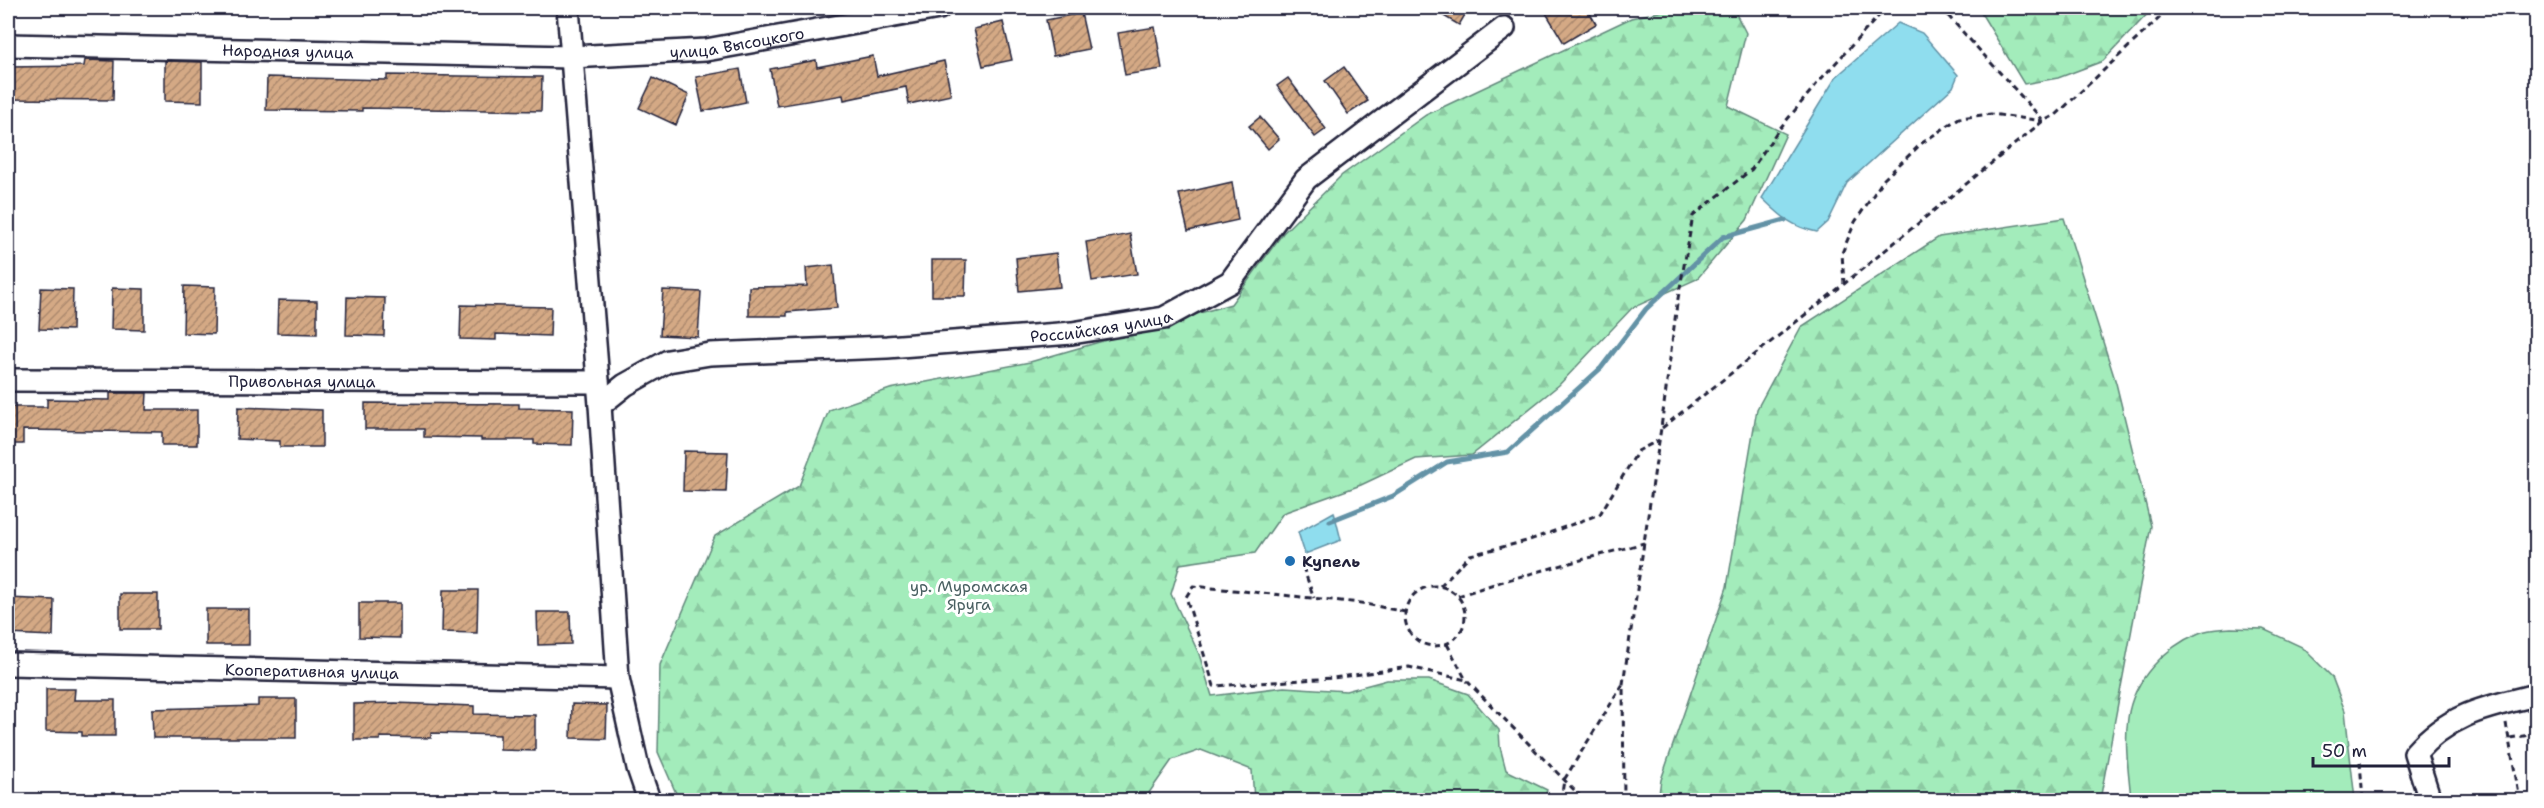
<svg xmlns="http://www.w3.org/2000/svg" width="2544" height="808" viewBox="0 0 2544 808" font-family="'Shantell Sans',sans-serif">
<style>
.green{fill:#a3ecbb;stroke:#62877b;stroke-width:1.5}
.forest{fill:url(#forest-firs);stroke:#62877b;stroke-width:1.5}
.water{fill:#8fddee;stroke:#6392a6;stroke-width:1.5}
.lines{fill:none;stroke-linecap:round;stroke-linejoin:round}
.stream{stroke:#6392a6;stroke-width:5}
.building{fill:url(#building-hatch);stroke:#22223b;stroke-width:1.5}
.street-casing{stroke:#22223b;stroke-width:26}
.path{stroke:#22223b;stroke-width:3;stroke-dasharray:6 4.5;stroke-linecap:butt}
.street{stroke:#fff;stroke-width:21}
.poi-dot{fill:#1f6fb2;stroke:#fff;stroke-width:2}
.labels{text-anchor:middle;stroke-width:6;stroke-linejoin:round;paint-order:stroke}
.street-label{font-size:16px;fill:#22223b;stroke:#fff}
.poi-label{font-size:16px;font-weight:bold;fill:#22223b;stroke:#fff;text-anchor:start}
.park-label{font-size:16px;fill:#495f61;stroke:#fff}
</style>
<defs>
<pattern id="forest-firs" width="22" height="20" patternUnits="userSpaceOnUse" patternTransform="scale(1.5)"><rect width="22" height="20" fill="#a3ecbb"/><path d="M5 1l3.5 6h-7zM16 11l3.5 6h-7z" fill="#8ccaa2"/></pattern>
<pattern id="building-hatch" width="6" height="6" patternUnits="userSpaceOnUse" patternTransform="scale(1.5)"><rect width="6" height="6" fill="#d4a985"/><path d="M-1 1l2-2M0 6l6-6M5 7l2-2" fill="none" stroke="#ac896e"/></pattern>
</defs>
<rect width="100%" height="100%" fill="#fff"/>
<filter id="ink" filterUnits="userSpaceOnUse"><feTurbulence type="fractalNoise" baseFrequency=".0167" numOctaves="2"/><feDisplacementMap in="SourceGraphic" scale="12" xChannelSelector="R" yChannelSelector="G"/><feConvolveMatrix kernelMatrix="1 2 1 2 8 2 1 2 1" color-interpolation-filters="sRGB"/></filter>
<g filter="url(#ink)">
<path class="green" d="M2231 628 2263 629 2302 647 2332 677 2345 711 2355 800H2131C2129 773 2124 745 2128 718 2133 680 2165 647 2199 633 2208 629 2221 629 2231 628Z"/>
<g class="forest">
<polygon points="1677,8 1733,8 1746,33 1728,106 1786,134 1747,220 1697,279 1632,308 1559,385 1472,455 1416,459 1361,485 1283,513 1255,553 1180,564 1171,594 1199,654 1212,696 1284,687 1346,691 1387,680 1429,680 1468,694 1499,730 1500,747 1506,770 1547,790 1544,800 1254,800 1252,770 1201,750 1172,760 1144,800 679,800 658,752 660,665 715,536 799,486 829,410 890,389 1030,362 1231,304 1283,233 1342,175 1426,115 1631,18"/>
<polygon points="1978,8 2153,8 2103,61 2058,78 2024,84"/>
<polygon points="2064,218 2116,383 2151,526 2100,800 1658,800 1661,780 1727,587 1757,409 1801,327 1939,237"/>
</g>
<g class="water">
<path d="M1898 23 1922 33 1958 75 1953 87 1847 183 1828 222 1817 232C1790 226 1781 216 1762 198L1836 77Z"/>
<polygon points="1334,512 1341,540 1305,554 1298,532"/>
</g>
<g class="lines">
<polyline class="stream" points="1330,521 1393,496 1447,462 1508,452 1601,368 1646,309 1723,237 1785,220"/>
</g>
<g class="building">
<polygon points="1430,8 1469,8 1459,25"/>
<polygon points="1543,8 1587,8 1596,24 1564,43"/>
<polygon points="1081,13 1089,49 1053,56 1046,20"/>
<polygon points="1003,22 1012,60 983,66 974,29"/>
<polygon points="1155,27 1162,69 1125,75 1118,33"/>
<polygon points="873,56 877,76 944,61 951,95 909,104 906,87 844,100 843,95 777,106 770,69 816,60 817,67"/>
<polygon points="85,60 114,61 113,100 8,99 8,67 84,66"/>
<polygon points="165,61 202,62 202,102 165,101"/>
<polygon points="1344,67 1368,101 1348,114 1325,81"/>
<polygon points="740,69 746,102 703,111 696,77"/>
<polygon points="387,75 542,77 541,111 362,108 362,111 266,110 267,77 387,80"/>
<polygon points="653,78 689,95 676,125 639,108"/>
<polygon points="1288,78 1326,129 1315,137 1277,86"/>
<polygon points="1260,117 1279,139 1268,149 1249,126"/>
<polygon points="1232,182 1238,220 1188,231 1179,194"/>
<polygon points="1130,234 1137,274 1092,281 1086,242"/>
<polygon points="1056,253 1060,287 1019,291 1016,258"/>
<polygon points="932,260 966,260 965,296 932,296"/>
<polygon points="833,265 837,308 787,312 787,316 749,316 749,287 807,286 806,268"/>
<polygon points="184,286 215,287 214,334 183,333"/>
<polygon points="41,288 73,289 72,330 39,329"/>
<polygon points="112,288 144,289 144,330 111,329"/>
<polygon points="663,290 701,292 698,337 660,335"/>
<polygon points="347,297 385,298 384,336 346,335"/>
<polygon points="278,300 317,301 317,334 277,333"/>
<polygon points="461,305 551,307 550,336 496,334 496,340 460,339"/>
<polygon points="110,393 147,393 146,410 197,410 197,445 162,445 162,432 23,430 23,444 8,444 8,407 47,407 47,399 110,400"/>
<polygon points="365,403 519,404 519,408 573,409 572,445 534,444 534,440 481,440 481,438 424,437 424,429 365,429"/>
<polygon points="238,407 322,410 322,447 280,447 280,441 237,439"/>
<polygon points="684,451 728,452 726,492 683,491"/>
<polygon points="443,590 478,590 477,633 442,632"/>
<rect x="120" y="594" width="38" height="35"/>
<polygon points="8,598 54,600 53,636 8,634"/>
<polygon points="359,603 400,603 400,638 359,637"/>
<rect x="206" y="609" width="43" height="36"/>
<polygon points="537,612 570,612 571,644 538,645"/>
<polygon points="46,689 75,689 74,700 115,700 115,736 82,736 82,732 46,731"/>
<polygon points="258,699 296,699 296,738 153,738 152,709 258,706"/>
<polygon points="395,703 474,706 474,714 535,715 535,751 500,750 500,735 431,733 431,738 380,737 380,740 354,740 354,704"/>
<polygon points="572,704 607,705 606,739 571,738"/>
</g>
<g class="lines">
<g class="street-casing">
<g id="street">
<polyline points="568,8 600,405 618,678 638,768 649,800"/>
<path id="s1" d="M8 45 571 57 706 50 939 8"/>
<path id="s2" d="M8 380 598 382"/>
<path id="s3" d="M600 405 625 385 668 361 710 354 887 347 1072 333 1164 318 1230 282 1306 179 1504 28"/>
<path id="s4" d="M8 664 618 678"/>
<path d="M2430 800 2415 753C2450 713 2487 707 2536 695"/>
</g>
</g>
<g class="path">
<polyline points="1941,8 2042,119"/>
<polyline points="1844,284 1842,253 1855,222 1884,179 1922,143 1959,118 1991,114 2043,121"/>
<polyline points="1662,428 1844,284 2043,121 2056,115 2170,8"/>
<polyline points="1303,567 1314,598"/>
<polyline points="1440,586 1470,555 1527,541 1600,514 1638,451 1659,440"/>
<circle cx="1435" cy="616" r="30"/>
<polyline points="1458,596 1500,582 1644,543"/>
<polyline points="1405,612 1361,603 1193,586 1186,597 1214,686 1333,678 1409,667 1466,680"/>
<polyline points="1447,644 1466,680 1584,800"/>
<polyline points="2506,723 2520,800"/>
<polyline points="2510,738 2536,734"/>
<polyline points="2360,762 2363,800"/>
<polyline points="1561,800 1564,780 1623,684"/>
<polyline points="1624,800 1623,684 1661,428 1677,304 1693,216 1752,169 1776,133 1820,80 1886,8"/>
</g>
<use href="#street" class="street"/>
</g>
</g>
<circle class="poi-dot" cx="1290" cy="561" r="6"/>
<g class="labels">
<g class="street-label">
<text dy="6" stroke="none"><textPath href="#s1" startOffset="730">улица Высоцкого</textPath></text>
<text dy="6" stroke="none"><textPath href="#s1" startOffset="280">Народная улица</textPath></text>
<text dy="6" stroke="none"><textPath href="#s3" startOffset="516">Российская улица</textPath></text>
<text dy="6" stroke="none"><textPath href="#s2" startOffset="294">Привольная улица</textPath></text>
<text dy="6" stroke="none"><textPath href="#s4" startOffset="304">Кооперативная улица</textPath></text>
</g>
<g class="poi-label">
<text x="1302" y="567">Купель</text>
</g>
<g class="park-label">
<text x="969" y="592">ур. Муромская<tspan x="969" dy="18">Яруга</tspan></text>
</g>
</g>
<rect width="2544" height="808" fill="none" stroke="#fff" stroke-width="30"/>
<rect x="15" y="15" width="2514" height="778" fill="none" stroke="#22223b" stroke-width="2" filter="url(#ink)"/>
<path d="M2313 757v9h136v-9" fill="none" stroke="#22223b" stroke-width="3"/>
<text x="2322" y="757" font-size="18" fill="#22223b" stroke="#ffffff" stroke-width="4.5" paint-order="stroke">50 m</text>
</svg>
